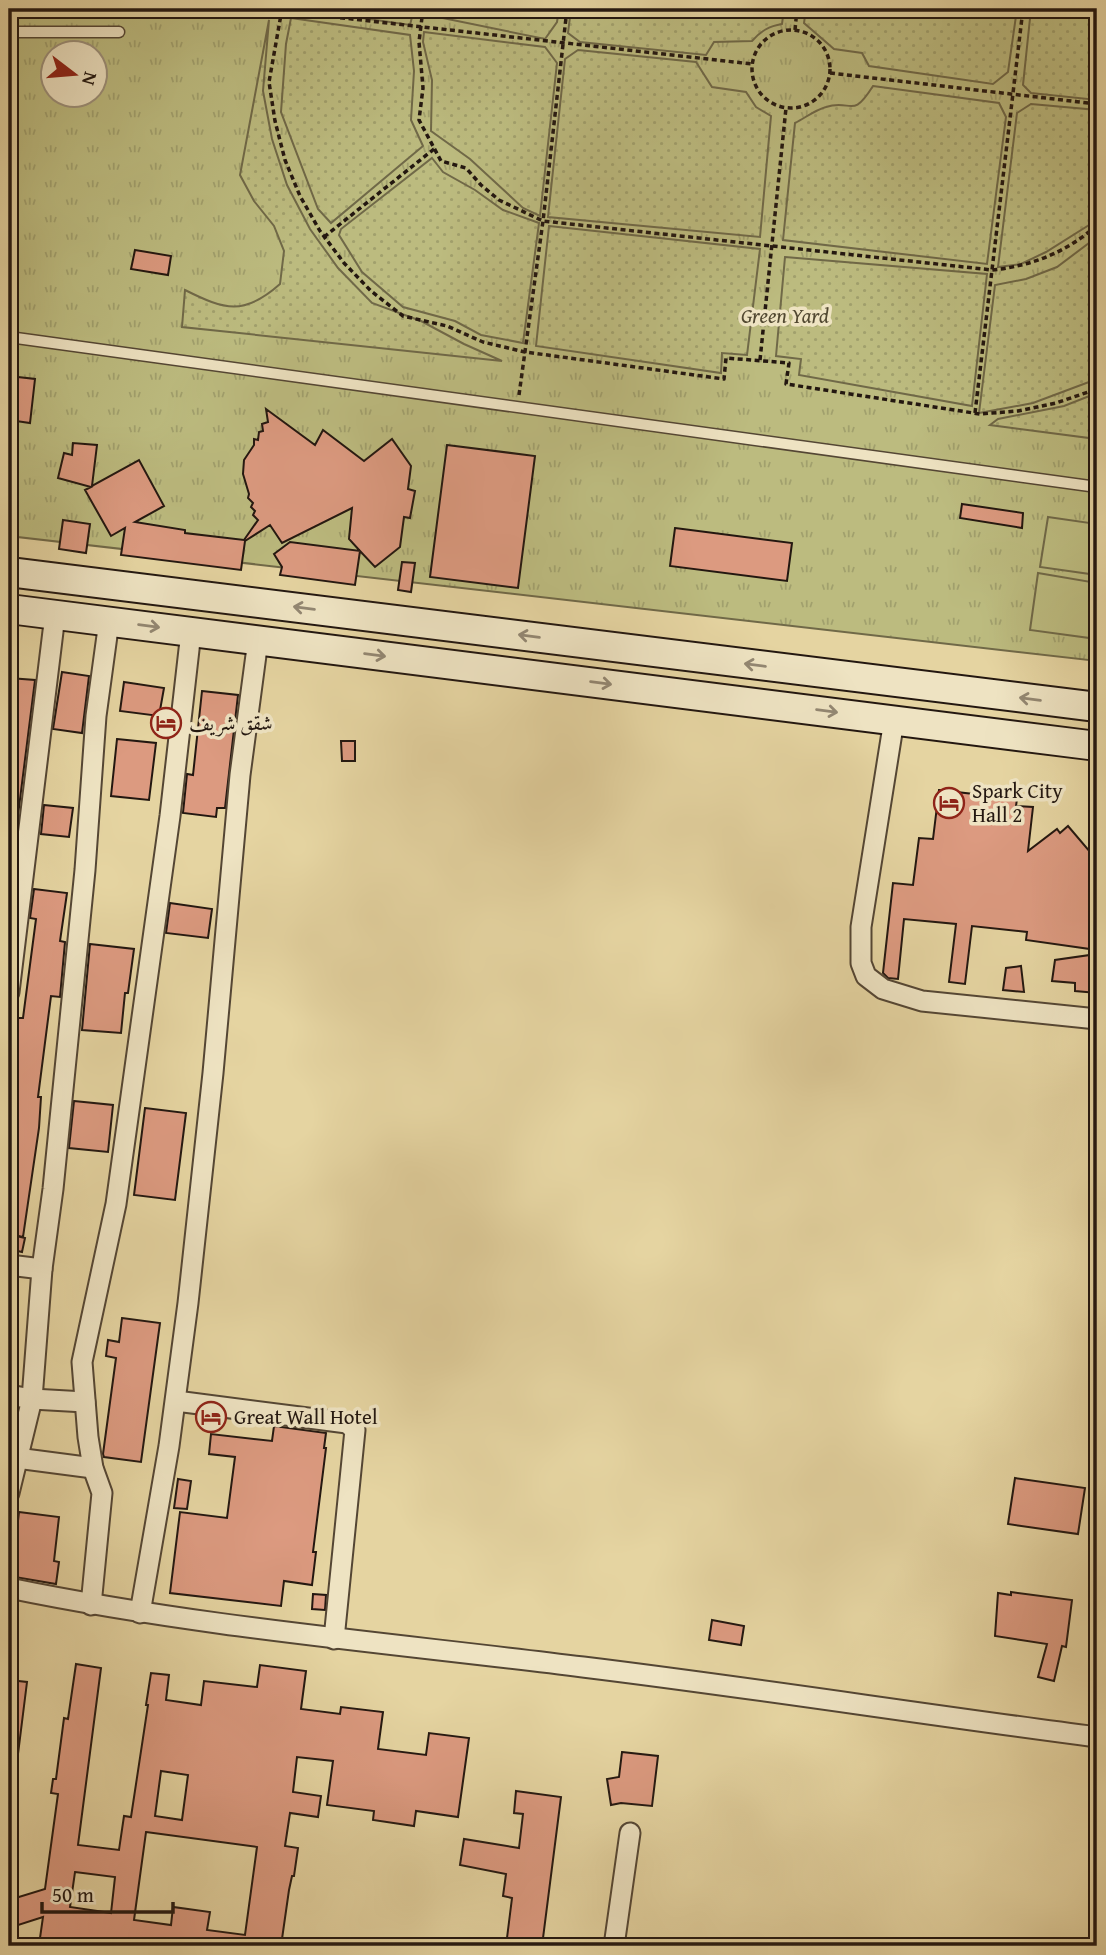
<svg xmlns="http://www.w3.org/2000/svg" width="1106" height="1955" viewBox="0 0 1106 1955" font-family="'Gentium Book Plus',Amiri,serif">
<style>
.grass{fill:url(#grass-tufts);stroke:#706948;stroke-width:2;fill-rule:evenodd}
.garden{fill:url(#garden-dots);stroke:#706948;stroke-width:2}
.pitch{fill:#bcbb7f;stroke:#706948;stroke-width:2}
.building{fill:#dc9a80;stroke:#231710;stroke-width:2;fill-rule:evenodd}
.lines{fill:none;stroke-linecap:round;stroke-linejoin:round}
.lane-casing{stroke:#544634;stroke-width:13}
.street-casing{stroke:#544634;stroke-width:23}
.secondary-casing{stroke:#231710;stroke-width:32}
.path{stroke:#231710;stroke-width:3.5;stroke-dasharray:5 3.5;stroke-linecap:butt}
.lane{stroke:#eee3c2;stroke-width:10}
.street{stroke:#eee3c2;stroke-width:19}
.secondary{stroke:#eee3c2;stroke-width:28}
.oneway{stroke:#938772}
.labels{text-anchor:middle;stroke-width:7;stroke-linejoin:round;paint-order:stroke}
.park-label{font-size:21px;font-style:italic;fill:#514831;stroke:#eee3c2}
.poi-label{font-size:21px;fill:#231710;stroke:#eee3c2;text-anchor:start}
</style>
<defs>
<pattern id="grass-tufts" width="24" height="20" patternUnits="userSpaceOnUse" patternTransform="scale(1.75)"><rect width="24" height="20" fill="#bcbb7f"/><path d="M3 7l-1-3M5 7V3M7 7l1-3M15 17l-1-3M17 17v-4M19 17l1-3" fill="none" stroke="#a1a06d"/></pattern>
<pattern id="garden-dots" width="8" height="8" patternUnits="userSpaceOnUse" patternTransform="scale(1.75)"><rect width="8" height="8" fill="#bcbb7f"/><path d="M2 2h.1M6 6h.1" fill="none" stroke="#a1a06d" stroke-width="1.8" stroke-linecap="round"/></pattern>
</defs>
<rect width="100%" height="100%" fill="#e5d4a1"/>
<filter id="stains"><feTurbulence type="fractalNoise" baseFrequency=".00286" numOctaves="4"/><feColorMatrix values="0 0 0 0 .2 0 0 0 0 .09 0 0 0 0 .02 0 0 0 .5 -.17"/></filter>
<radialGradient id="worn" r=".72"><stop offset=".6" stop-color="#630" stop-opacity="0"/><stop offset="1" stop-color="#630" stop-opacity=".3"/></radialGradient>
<path class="grass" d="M9 9H1097V661L9 536ZM52 52H94V94H52Z"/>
<g class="garden">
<polygon points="300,9 414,9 410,25"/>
<polygon points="430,9 559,9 557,22 545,39 428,15"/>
<path d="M571 9H784L782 24C769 26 761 31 752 41L714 42 706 55 580 42 568 33Z"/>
<polygon points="806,9 1017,9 1008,72 993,84 869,66 862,53 834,49 804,23"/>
<polygon points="1031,9 1097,9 1097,100 1031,93 1023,85"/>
<polygon points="291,18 410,35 414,71 411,120 423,146 331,223 318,209 281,112 286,44"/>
<path d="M269 20 263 91 272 139 287 185 310 229 338 268 372 303 421 321 464 344 502 361 182 327 185 290C225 310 244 316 280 284L284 251 274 226 254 201 240 175Z"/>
<polygon points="424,32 545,47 557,63 540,216 523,208 470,159 431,131 432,80 423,42"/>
<polygon points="578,50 696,62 712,87 746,92 756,107 771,116 760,237 548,217 565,59"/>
<path d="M873 86 999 103 1006 117 987 264 783 240 795 123C805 118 815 110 826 107 852 98 851 121 873 86Z"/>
<polygon points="1031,104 1097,110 1097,220 1046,252 1021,264 998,267 1017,113"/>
<polygon points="432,158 443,172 475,190 503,210 539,223 523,343 481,335 455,321 403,307 362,272 339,235 341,229"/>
<polygon points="549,226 760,249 747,355 722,353 721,373 536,346"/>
<polygon points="1097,237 1097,379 1033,403 979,413 995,285 1026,279 1057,267"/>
<polygon points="785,257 987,274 972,406 799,375 801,359 776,356"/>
<polygon points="1097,393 1097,439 990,425 998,419 1064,406"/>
</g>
<g class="pitch">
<polygon points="1048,517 1097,524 1097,575 1040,567"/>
<polygon points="1038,573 1097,583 1097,639 1030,630"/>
</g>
<g class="building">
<polygon points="135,250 171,256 168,275 131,269"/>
<polygon points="9,376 35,379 30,423 9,420"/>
<polygon points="266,409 315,445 323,430 364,461 392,439 411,466 408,489 415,491 410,518 404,517 400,547 375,567 360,551 355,585 280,575 282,567 274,554 290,542 360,551 349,539 352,508 282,543 270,525 245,541 241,570 121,555 125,528 111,536 85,490 91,487 58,478 64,453 72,455 73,443 97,445 92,486 139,460 164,506 135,522 185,530 185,533 244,540 258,520 253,515 255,511 251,507 253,503 248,498 249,494 243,474 244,460 254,445 254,439 258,440 259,432 263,431 262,424 268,422"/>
<polygon points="447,445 535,456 518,588 430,577"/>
<polygon points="962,504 1023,513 1022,528 960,518"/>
<polygon points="63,520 90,524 86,553 59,549"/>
<polygon points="675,528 792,543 787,581 670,566"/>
<polygon points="402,562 415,563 411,592 398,590"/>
<polygon points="62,672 89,676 82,733 53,729"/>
<polygon points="9,678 35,680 16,831 9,830"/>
<polygon points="124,682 164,688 159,716 120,711"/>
<polygon points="202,691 238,695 225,808 217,808 216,817 183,813 187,774 193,775"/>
<polygon points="117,739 156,743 149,800 111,796"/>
<polygon points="341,741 355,741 355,761 342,761"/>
<polygon points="939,790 1017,799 1016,806 1033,807 1028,851 1057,829 1060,833 1068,826 1097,860 1097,950 1026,940 1027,932 972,926 965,984 949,982 956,924 904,919 898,979 888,978 883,973 893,883 913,885 919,838 933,839"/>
<polygon points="44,805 73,808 69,837 41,834"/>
<polygon points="34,889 67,893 60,941 65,942 60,997 51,996 38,1097 41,1097 39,1128 23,1237 9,1234 9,1069 15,1018 23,1018 36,919 30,918"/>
<polygon points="170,903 212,909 208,938 166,933"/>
<polygon points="90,944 134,949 128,993 125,993 121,1033 82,1030"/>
<polygon points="1097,954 1097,993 1075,991 1075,983 1052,981 1055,960"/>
<polygon points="1021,966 1024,992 1003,990 1006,968"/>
<polygon points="74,1101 113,1105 108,1152 69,1148"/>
<polygon points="145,1108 186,1113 175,1200 134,1195"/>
<polygon points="12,1235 25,1238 22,1252 9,1249"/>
<polygon points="122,1318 160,1323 141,1462 104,1457 103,1454 116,1358 106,1356 108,1340 119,1342"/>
<polygon points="274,1426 326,1433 324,1448 326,1448 313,1552 316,1552 312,1585 284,1581 281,1606 170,1593 180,1512 227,1518 235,1457 209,1454 211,1434 272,1441"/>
<polygon points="1015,1478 1085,1488 1078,1534 1008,1524"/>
<polygon points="178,1479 191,1481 187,1509 174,1508"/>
<polygon points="19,1512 59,1517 54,1561 59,1562 56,1584 9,1576 9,1555 14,1556"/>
<polygon points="1011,1592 1072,1600 1066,1647 1062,1646 1054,1681 1038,1677 1047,1644 995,1636 998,1593 1011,1595"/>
<polygon points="313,1594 326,1595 325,1610 312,1609"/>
<polygon points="712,1620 744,1626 741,1645 709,1640"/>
<path d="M76 1664 101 1668 78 1845 119 1850 124 1816 131 1817 148 1705H146L151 1673 169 1675 166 1700 201 1705 204 1681 257 1687 260 1665 306 1671 301 1709 340 1714 341 1707 383 1712 378 1749 426 1755 429 1733 469 1738 458 1817 416 1811 414 1826 373 1820 374 1811 327 1805 333 1761 297 1757 293 1792 321 1796 318 1817 290 1813 285 1846 298 1848 294 1876H292L289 1890 281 1946H150L131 1944 130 1946H76V1943L40 1938 43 1917 9 1928V1900L45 1889 58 1794 51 1793 53 1779H56L64 1718 68 1719ZM161 1771 188 1775 182 1820 155 1816ZM146 1832 257 1847 245 1935 207 1930 210 1912 173 1907 171 1925 134 1920ZM75 1872 115 1877 111 1913 70 1907Z"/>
<polygon points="9,1680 27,1682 18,1754 9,1753"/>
<polygon points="622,1752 658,1756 652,1806 621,1803 611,1805 607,1779 619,1777"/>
<polygon points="516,1791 561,1797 542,1946 506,1946 512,1898 503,1896 506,1874 460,1865 464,1839 519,1848 523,1814 514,1813"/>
</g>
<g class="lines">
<g class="lane-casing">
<g id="lane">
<polyline points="9,32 119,32"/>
<polyline points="9,337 1097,487"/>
</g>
</g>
<g class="street-casing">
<g id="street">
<polyline points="894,720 861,927 861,963 866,976 883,989 922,1001 1097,1019"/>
<polyline points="9,992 55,615"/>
<polyline points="9,1265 42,1269"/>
<polyline points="9,1395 32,1399 85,1402"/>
<polyline points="176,1401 347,1423 355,1430 334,1639"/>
<polyline points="9,1457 93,1468"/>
<polyline points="9,1493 32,1399 42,1269 53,1189 85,870 96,716 109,621"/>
<path d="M9 1588C198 1627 391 1643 583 1667 755 1688 926 1715 1097 1737"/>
<polyline points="91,1605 102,1493 93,1468 88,1437 82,1362 116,1204 170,816 191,632"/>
<polyline points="140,1613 169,1446 188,1303 213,1073 240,775 258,640"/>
<polyline points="614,1946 630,1833"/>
</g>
</g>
<g class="secondary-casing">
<g id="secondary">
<polyline points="9,572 1097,707"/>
<polyline points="9,609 1097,746"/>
</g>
</g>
<g class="path">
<polyline points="282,9 269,82 275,121 285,160 300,196 320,231 344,263 371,291 403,316 447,326 483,342 525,352 724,379 726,358 789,363 786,384 980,414 1018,411 1056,403 1097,389"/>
<path d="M423 9 419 42 423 88 419 120 441 161 466 168 481 185 499 200 543 221 992 270C1032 266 1067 252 1097 225"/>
<polyline points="281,11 752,64"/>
<polyline points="795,30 797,9"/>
<circle cx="791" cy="69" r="39"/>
<polyline points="830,73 1097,104"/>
<polyline points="324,237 434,149"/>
<polyline points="760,360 786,108"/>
<polyline points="519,395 543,221 567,9"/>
<polyline points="975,413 1023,9"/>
</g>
<use href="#lane" class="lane"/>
<use href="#street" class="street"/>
<use href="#secondary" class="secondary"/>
</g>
<defs><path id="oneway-shaft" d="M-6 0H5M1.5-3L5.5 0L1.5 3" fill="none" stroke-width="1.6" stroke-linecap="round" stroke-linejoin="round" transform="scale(1.75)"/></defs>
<g class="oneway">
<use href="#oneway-shaft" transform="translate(304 608) rotate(-173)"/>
<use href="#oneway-shaft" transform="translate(149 626) rotate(7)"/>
<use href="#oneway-shaft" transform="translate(529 636) rotate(-173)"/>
<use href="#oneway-shaft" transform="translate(375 655) rotate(7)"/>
<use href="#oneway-shaft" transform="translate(755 665) rotate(-173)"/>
<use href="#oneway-shaft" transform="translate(601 683) rotate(7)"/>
<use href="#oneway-shaft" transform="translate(1030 699) rotate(-173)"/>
<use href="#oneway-shaft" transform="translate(827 711) rotate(7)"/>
</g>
<defs>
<g id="hotel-ring" transform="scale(1.575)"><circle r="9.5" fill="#eee3c2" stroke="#8f2418" stroke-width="1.5"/><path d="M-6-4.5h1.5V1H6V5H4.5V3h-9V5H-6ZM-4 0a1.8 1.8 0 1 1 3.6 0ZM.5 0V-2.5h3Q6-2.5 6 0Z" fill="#8f2418"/></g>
</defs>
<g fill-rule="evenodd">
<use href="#hotel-ring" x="166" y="723"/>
<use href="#hotel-ring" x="949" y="803"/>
<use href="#hotel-ring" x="211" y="1417"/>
</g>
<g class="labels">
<g class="park-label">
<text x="785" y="323">Green Yard</text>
</g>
<g class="poi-label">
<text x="189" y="730">شقق شريف</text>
<text x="972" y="798">Spark City<tspan x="972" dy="24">Hall 2</tspan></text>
<text x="234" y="1424">Great Wall Hotel</text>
</g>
</g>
<rect width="1106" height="1955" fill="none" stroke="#e5d4a1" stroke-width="35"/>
<rect x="10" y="10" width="1085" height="1934" fill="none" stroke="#231710" stroke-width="3.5"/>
<rect x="18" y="18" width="1071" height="1920" fill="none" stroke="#231710" stroke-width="2"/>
<g transform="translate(74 74) rotate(106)"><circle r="33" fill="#eee3c2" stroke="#9d917b" stroke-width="2"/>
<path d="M0-5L12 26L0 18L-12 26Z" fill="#8f2418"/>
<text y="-10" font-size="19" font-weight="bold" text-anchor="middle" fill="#231710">N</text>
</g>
<path d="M42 1902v10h131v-10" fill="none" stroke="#231710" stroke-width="3.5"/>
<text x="52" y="1902" font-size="21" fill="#231710" stroke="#eee3c2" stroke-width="5" paint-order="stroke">50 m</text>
<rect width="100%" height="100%" filter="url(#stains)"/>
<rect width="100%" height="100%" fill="url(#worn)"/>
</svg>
